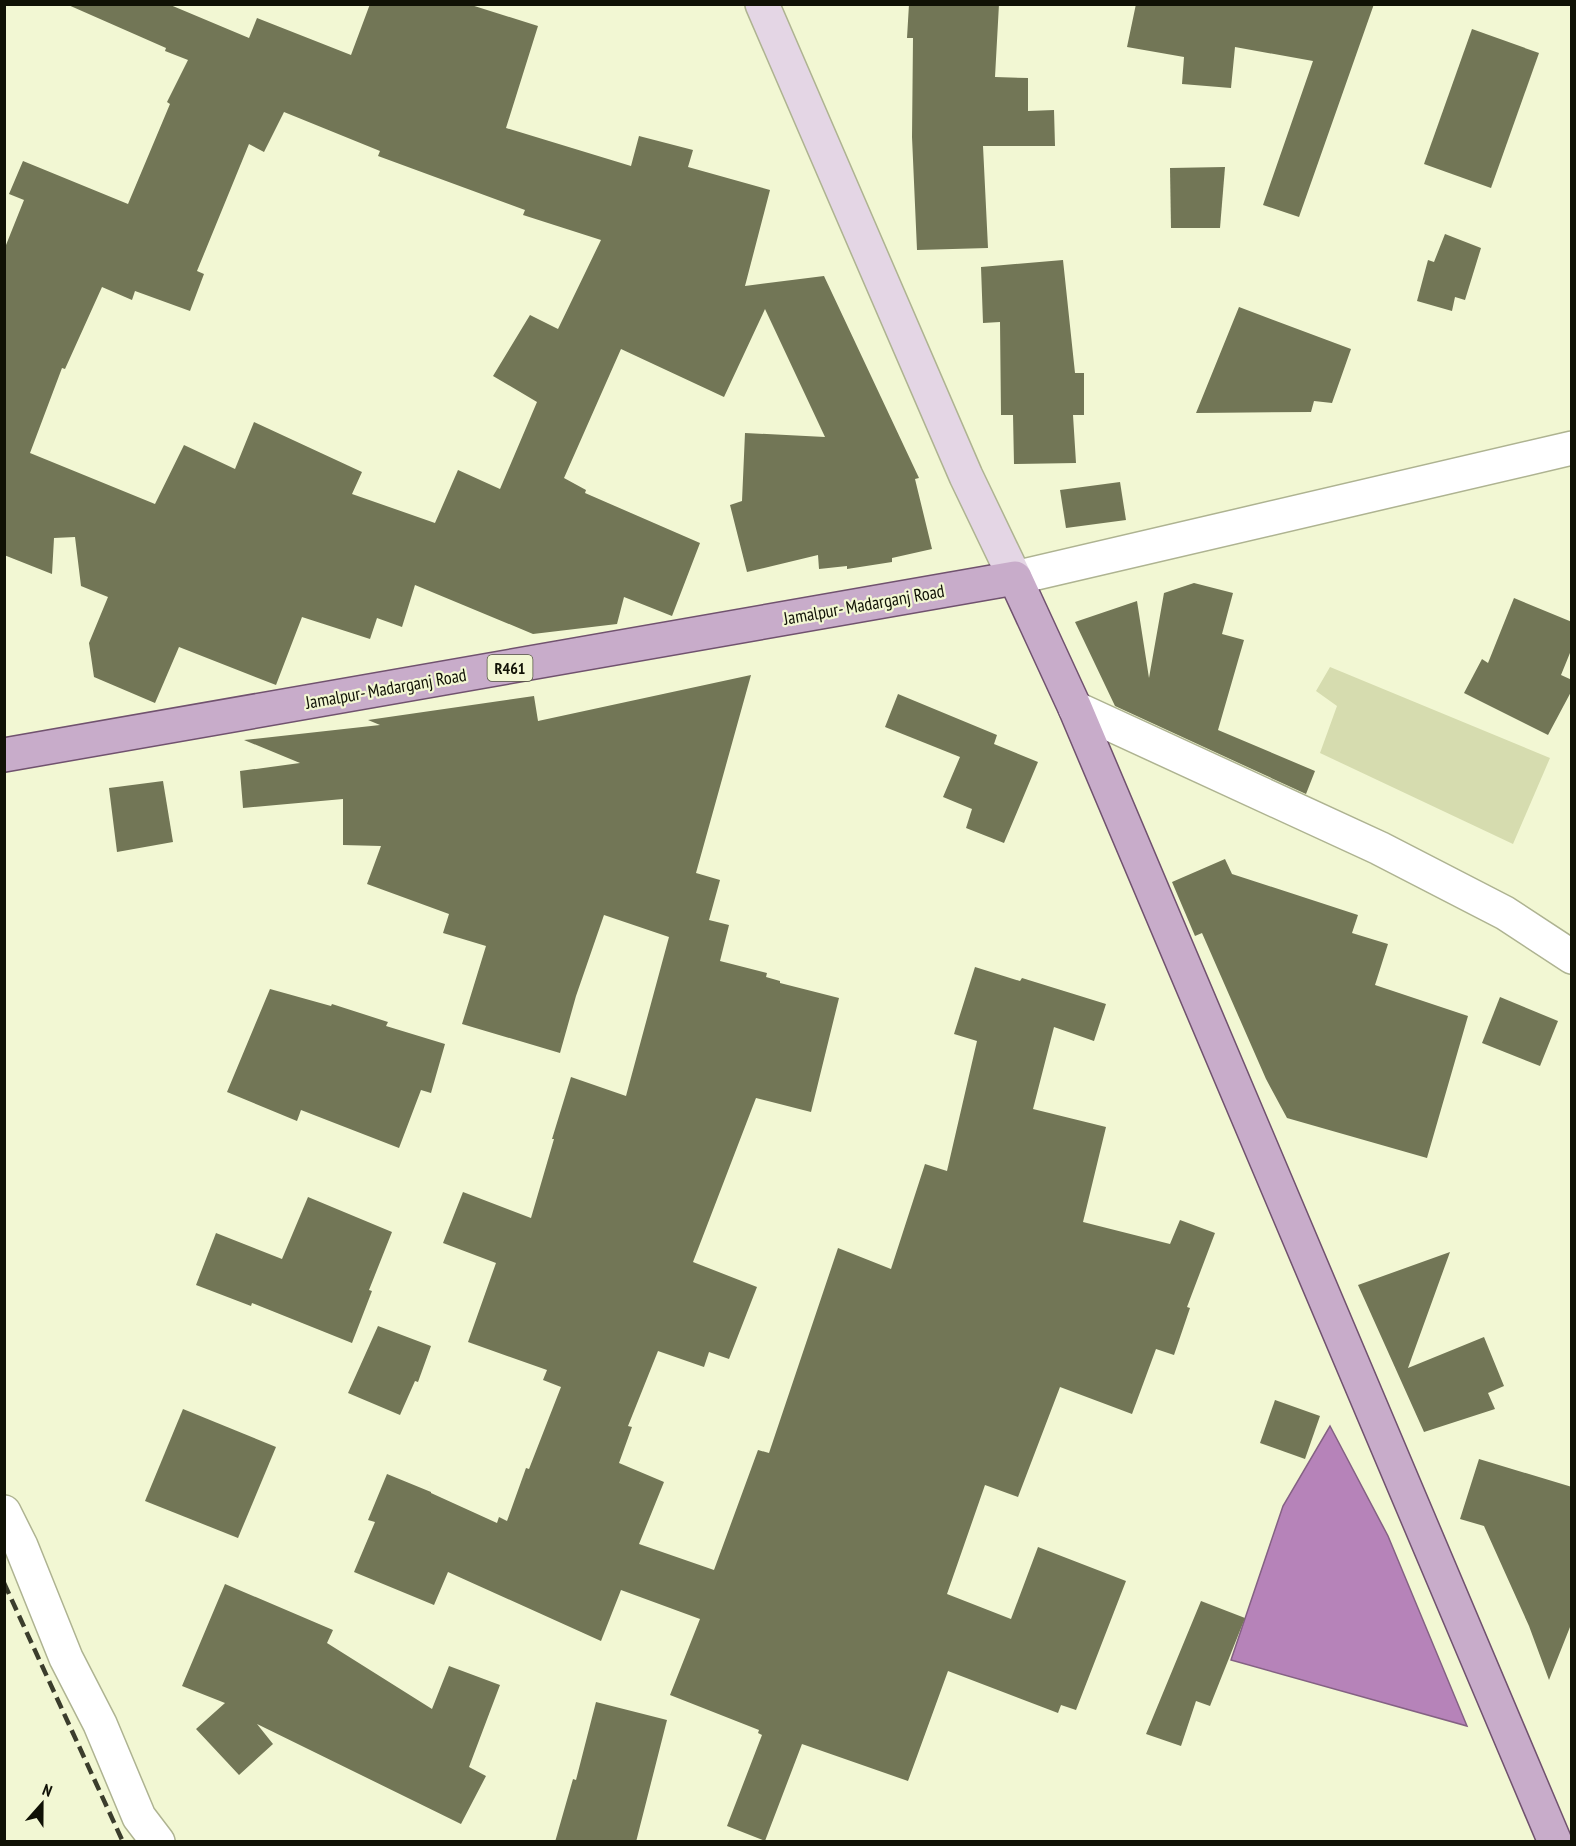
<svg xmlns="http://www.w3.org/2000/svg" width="1576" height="1846" viewBox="0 0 1576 1846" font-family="'PT Sans Narrow',sans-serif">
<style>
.green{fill:#d6dcaf}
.water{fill:#b683b9;stroke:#846183;stroke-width:1.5}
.building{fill:#727656;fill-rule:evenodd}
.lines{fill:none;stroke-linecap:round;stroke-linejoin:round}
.minor-casing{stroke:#aeb391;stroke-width:36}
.secondary-casing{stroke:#aeb391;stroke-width:36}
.primary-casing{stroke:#70526e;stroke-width:36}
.minor{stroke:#fff;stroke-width:33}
.secondary{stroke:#e4d6e5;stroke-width:33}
.primary{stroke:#c8acca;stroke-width:33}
.rail{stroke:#3b3d2c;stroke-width:4.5;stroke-dasharray:12 6;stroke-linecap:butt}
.labels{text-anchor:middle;stroke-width:4.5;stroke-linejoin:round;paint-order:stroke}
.shield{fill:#f2f7d3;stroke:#545643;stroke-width:1.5}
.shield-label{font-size:16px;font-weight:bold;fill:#101105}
.street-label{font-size:18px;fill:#101105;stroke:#f2f7d3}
</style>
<rect width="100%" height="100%" fill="#f2f7d3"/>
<polygon class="green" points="1330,667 1550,758 1513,844 1320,753 1337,706 1316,691"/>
<polygon class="water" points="1330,1426 1388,1536 1467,1726 1231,1660 1283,1506"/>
<g class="building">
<path d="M66 4H168L249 38 257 18 351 55 370 4H468L538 26 506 128 631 166 639 136 693 150 688 167 770 190 745 286 824 276 919 478 915 479 932 549 892 558V562L847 569V566L819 569 818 555 747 572 730 505 742 501 745 433 825 437 765 309 724 397 621 349 564 478 586 490 585 493 700 543 672 616 624 597 617 624 533 634 415 585 402 627 377 618 370 639 302 617 276 685 179 647 155 703 94 677 89 643 108 597 81 586 75 537 54 538 52 574 4 555V250L24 200 9 194 23 161 128 204 170 104 167 102 188 60 165 51 166 48ZM284 112 380 151 378 156 525 210 523 215 601 240 558 329 530 315 493 376 537 402 500 489 458 470 435 523 352 494 362 472 254 422 235 469 184 445 155 504 30 453 62 368 65 369 102 287 132 300 135 291 190 311 204 274 197 271 249 144 264 152Z"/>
<polygon points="909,4 999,4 995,77 1028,78 1028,111 1054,110 1055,146 983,146 988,248 917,250 912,137 913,38 907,38"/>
<polygon points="1136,4 1374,4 1299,217 1263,205 1313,61 1235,47 1231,88 1182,84 1184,57 1127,47"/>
<polygon points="1472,29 1539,53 1491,188 1424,164"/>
<polygon points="1225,167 1220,228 1171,228 1170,168"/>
<polygon points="1445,234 1481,248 1465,300 1455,297 1452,311 1417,301 1428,260 1434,262"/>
<polygon points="1063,260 1075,373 1084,373 1084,415 1073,415 1076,463 1014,464 1013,415 1001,415 1000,322 983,323 981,267"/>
<polygon points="1239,307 1351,349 1332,403 1314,401 1311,412 1196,413"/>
<polygon points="1120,482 1126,520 1066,528 1060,490"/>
<polygon points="1194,583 1233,593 1222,634 1244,640 1218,730 1315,771 1306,794 1115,706 1075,622 1137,601 1149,678 1164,593"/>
<polygon points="1514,598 1572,622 1572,648 1561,675 1572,680 1572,690 1548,735 1464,693 1482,659 1488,663"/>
<polygon points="751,675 696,873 720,880 709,920 729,925 720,961 767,973 766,977 780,981 780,983 839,998 811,1112 756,1098 693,1262 757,1287 729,1359 709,1352 704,1367 658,1351 628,1426 632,1427 619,1463 664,1482 639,1544 714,1570 758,1450 769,1453 838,1248 891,1269 925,1164 947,1171 977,1041 954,1034 975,967 1020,981 1022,978 1106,1004 1094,1041 1054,1027 1033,1109 1106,1127 1083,1222 1170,1244 1180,1220 1215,1233 1187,1307 1190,1308 1174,1355 1156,1349 1132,1414 1060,1387 1018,1497 985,1485 947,1594 1011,1619 1038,1547 1126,1581 1076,1710 1061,1705 1058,1713 948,1671 908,1781 802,1744 765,1841 727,1826 762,1735 758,1733 759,1730 670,1695 700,1619 621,1590 601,1641 448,1572 434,1605 354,1572 375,1522 368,1520 387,1474 431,1492 431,1493 497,1523 499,1517 507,1521 526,1468 529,1469 561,1387 543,1380 547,1370 468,1342 496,1263 443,1243 463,1192 531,1218 554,1139 552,1139 571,1077 626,1096 669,937 604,915 576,996 560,1053 462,1024 486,946 443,933 449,914 367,884 381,846 343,845 343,799 243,808 240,771 300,763 244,740 380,725 368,720 534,696 538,721"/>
<polygon points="898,694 997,735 994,744 1038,762 1004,843 966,828 972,809 943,797 960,757 885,727"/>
<polygon points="163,781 173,842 117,852 109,788"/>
<polygon points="1225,859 1232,874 1358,915 1352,933 1388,944 1375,985 1468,1016 1427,1158 1287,1118 1266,1079 1202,933 1195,936 1172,882"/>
<polygon points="270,989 331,1006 332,1004 388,1022 386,1026 445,1044 431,1093 421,1090 399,1148 301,1110 297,1121 227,1092"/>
<polygon points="1500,997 1558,1021 1540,1066 1482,1043"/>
<polygon points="308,1197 392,1232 369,1290 372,1291 352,1343 252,1303 251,1306 196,1285 216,1233 282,1259"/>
<polygon points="1450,1252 1408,1368 1484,1337 1504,1386 1488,1393 1495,1409 1424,1432 1358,1285"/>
<polygon points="378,1326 431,1346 418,1382 415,1381 400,1415 348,1393"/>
<polygon points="1275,1400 1320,1416 1305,1459 1260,1443"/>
<polygon points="183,1409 276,1447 238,1538 145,1501"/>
<polygon points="1479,1459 1572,1487 1572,1622 1549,1680 1529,1626 1484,1526 1460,1519"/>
<polygon points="225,1584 333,1630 327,1643 432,1709 449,1666 500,1685 469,1767 486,1776 461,1824 257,1724 273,1744 239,1775 196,1729 225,1703 182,1686"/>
<polygon points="1201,1601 1245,1618 1210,1706 1196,1701 1181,1746 1146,1734"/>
<polygon points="596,1702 667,1720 636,1842 555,1842 573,1779 576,1780"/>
</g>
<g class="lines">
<g class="minor-casing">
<g id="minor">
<polyline points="1015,578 1572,448"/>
<polyline points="1075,708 1379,848 1505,913 1572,957"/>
<polyline points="4,1512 21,1546 66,1658 100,1724 139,1817 158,1842"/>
</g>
</g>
<g class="secondary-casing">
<polyline id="secondary" points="762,4 966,476 1015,578"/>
</g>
<g class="primary-casing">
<polyline id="primary" points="4,755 1015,578 1075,708 1555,1842"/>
</g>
<use href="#minor" class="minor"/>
<use href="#secondary" class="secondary"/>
<use href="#primary" class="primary"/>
<polyline class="rail" points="4,1583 123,1842"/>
</g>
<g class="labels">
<rect class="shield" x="487.5" y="655" width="45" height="26" rx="4.5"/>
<g class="shield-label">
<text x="510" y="674">R461</text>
</g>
<g class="street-label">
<text transform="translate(864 605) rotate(-10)" y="6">Jamalpur- Madarganj Road</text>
<text transform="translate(386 689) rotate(-10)" y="6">Jamalpur- Madarganj Road</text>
</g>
</g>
<rect width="1576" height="1846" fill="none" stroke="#101105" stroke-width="12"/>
<g transform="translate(42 1804) rotate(21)" stroke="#f2f7d3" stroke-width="4.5" paint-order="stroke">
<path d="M0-4.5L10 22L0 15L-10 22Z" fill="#101105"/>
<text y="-9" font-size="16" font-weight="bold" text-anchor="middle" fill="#101105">N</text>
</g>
</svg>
